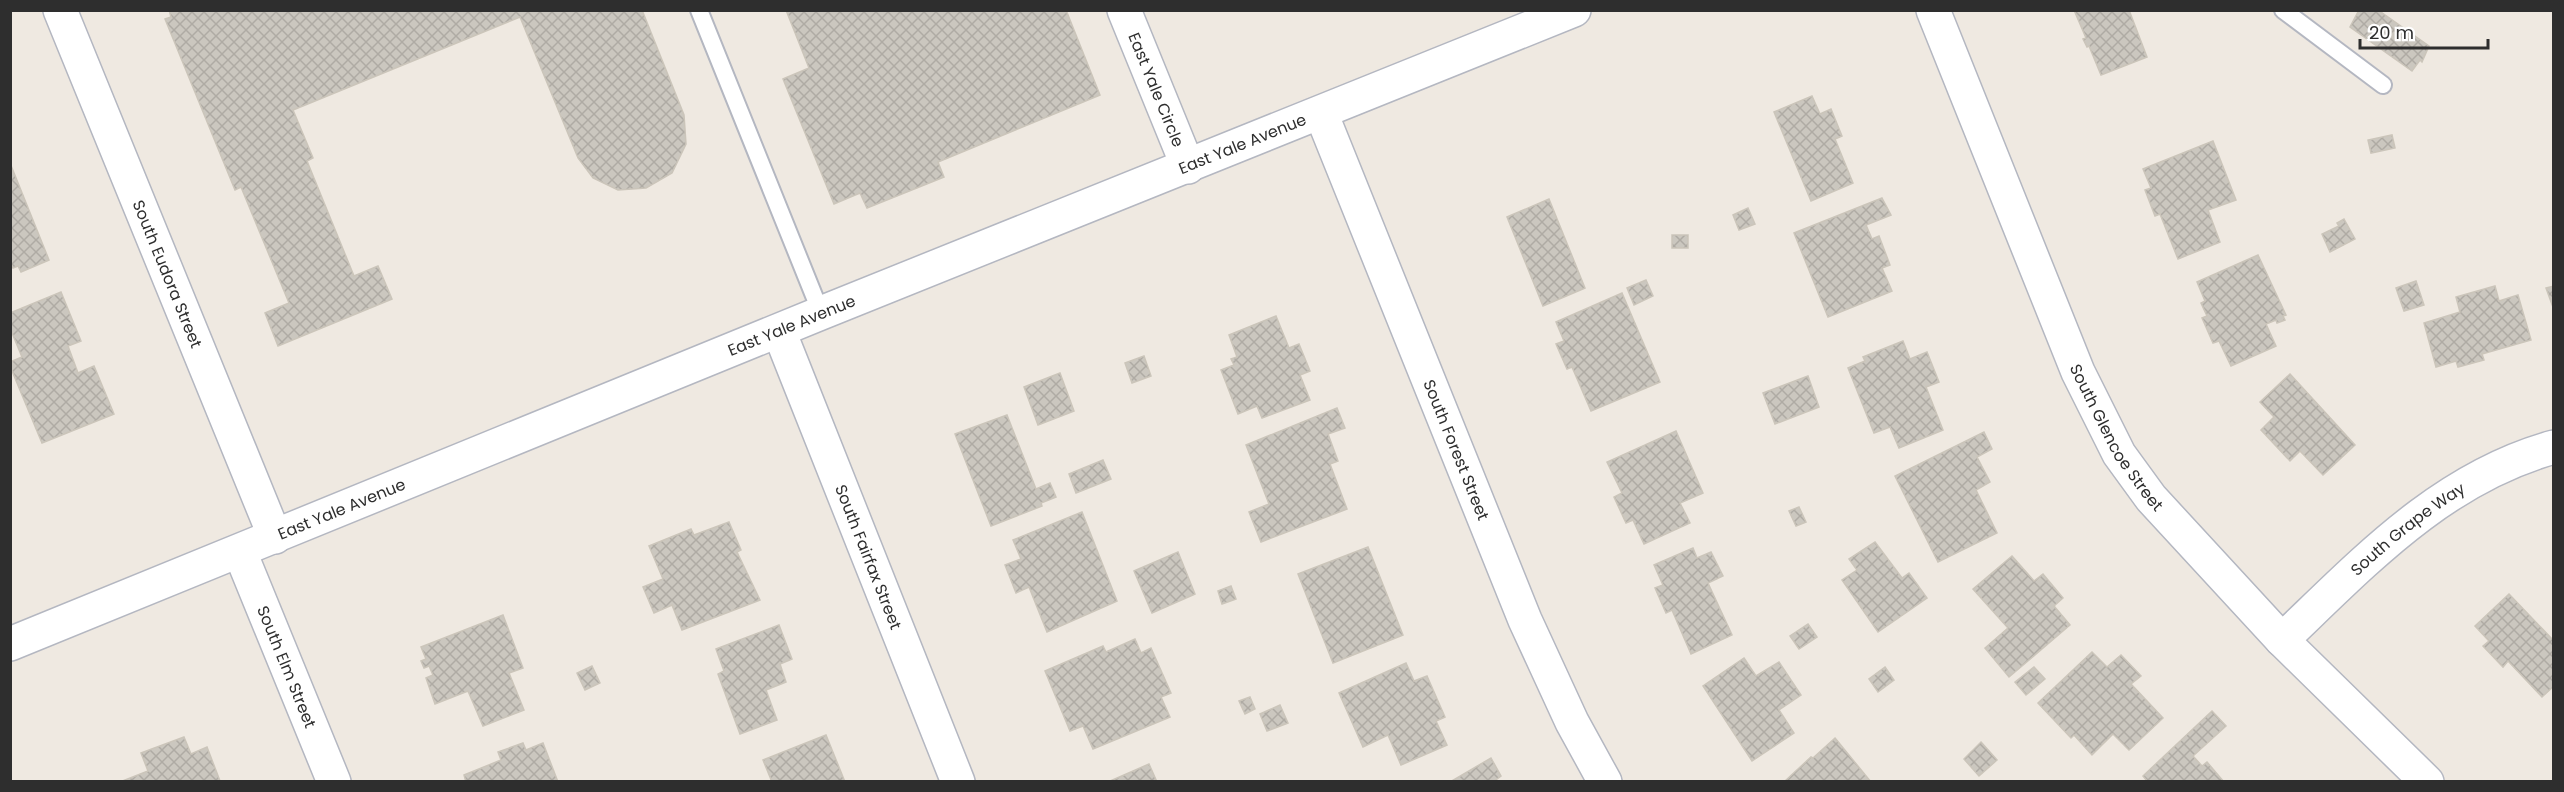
<svg xmlns="http://www.w3.org/2000/svg" width="2564" height="792" viewBox="0 0 2564 792" font-family="Poppins,sans-serif">
<style>
.building{fill:url(#building-cross-hatch);stroke:#cbc5ba;stroke-width:1.5}
.lines{fill:none;stroke-linecap:round;stroke-linejoin:round}
.lane-casing{stroke:#b4b7c1;stroke-width:20}
.street-casing{stroke:#b4b7c1;stroke-width:36}
.secondary-casing{stroke:#b4b7c1;stroke-width:36}
.lane{stroke:#fff;stroke-width:16}
.street{stroke:#fff;stroke-width:33}
.secondary{stroke:#fff;stroke-width:33}
.labels{text-anchor:middle;stroke-width:4.5;stroke-linejoin:round;paint-order:stroke}
.street-label{font-size:16px;fill:#2e2e2e;stroke:#fff}
</style>
<defs>
<pattern id="building-cross-hatch" width="8" height="8" patternUnits="userSpaceOnUse" patternTransform="scale(1.5)"><rect width="8" height="8" fill="#cbc7bf"/><path d="M0 0l8 8M0 8l8-8" fill="none" stroke="#afaba4"/></pattern>
</defs>
<rect width="100%" height="100%" fill="#efe9e1"/>
<g class="building">
<polygon points="169,10 642,10 684,115 686,144 672,173 646,188 618,190 593,178 578,158 520,17 293,110 313,158 307,161 354,276 378,266 392,299 278,346 265,313 289,303 241,187 235,190 165,19 171,17"/>
<polygon points="786,10 1066,10 1100,95 938,162 944,177 867,208 860,193 834,204 783,79 809,68"/>
<polygon points="2074,10 2129,10 2147,57 2101,75 2089,46 2087,47 2083,39 2086,38"/>
<polygon points="2359,10 2378,10 2429,46 2422,62 2420,60 2412,71 2350,27"/>
<polygon points="1812,96 1820,114 1831,109 1842,136 1835,139 1853,183 1811,201 1774,112"/>
<polygon points="2392,135 2395,148 2371,153 2368,140"/>
<polygon points="2213,141 2236,200 2208,210 2220,242 2178,259 2160,214 2155,216 2145,190 2151,188 2143,169"/>
<polygon points="10,163 49,260 21,272 18,266 13,268 10,262"/>
<polygon points="1882,198 1891,215 1866,225 1872,239 1879,236 1890,265 1882,268 1892,291 1828,317 1794,233"/>
<polygon points="1549,199 1585,288 1543,306 1507,217"/>
<polygon points="1748,208 1755,224 1739,230 1733,215"/>
<polygon points="2344,219 2355,239 2330,252 2322,234 2339,226 2337,223"/>
<rect x="1672" y="235" width="16" height="13"/>
<polygon points="2258,255 2286,315 2283,316 2285,320 2277,323 2276,320 2266,324 2276,346 2231,366 2219,341 2213,343 2202,318 2207,316 2201,303 2205,301 2197,282"/>
<polygon points="1646,280 1653,296 1634,305 1627,288"/>
<polygon points="2416,281 2424,305 2404,311 2396,288"/>
<polygon points="2495,286 2499,301 2518,295 2531,340 2482,354 2484,360 2458,367 2456,361 2436,367 2424,323 2460,312 2456,297"/>
<polygon points="2554,286 2554,310 2546,288"/>
<polygon points="61,292 81,341 68,346 78,373 94,366 114,414 42,443 10,366 10,362 22,357 10,328 10,313"/>
<polygon points="1622,293 1660,382 1591,411 1572,367 1567,369 1556,344 1564,341 1556,322"/>
<polygon points="1276,316 1289,348 1299,344 1310,371 1300,375 1310,400 1262,418 1257,406 1238,414 1221,370 1234,365 1231,359 1237,357 1229,335"/>
<polygon points="1903,341 1910,359 1927,352 1939,382 1926,387 1943,430 1899,448 1890,427 1874,433 1848,368 1865,361 1863,357"/>
<polygon points="1144,356 1151,376 1132,383 1125,363"/>
<polygon points="1060,373 1074,411 1038,425 1024,387"/>
<polygon points="2290,374 2355,445 2323,475 2300,451 2290,461 2261,430 2274,417 2260,402"/>
<polygon points="1808,376 1819,407 1775,424 1763,393"/>
<polygon points="1337,408 1345,428 1328,434 1338,461 1330,464 1347,509 1261,542 1249,512 1269,504 1246,445"/>
<polygon points="1007,415 1036,489 1050,483 1056,497 1041,503 1042,506 991,526 955,434"/>
<polygon points="1676,431 1703,493 1680,503 1690,523 1644,544 1633,520 1626,523 1614,497 1622,493 1607,462"/>
<polygon points="1984,432 1992,449 1977,457 1990,482 1976,490 1997,533 1938,562 1895,476"/>
<polygon points="1103,460 1111,479 1076,493 1069,474"/>
<polygon points="1799,507 1806,522 1796,526 1789,511"/>
<polygon points="1082,512 1117,601 1047,632 1029,587 1016,593 1005,565 1021,559 1013,540"/>
<polygon points="729,522 741,550 737,552 760,600 682,630 672,605 654,613 643,587 663,579 649,546 691,529 694,535"/>
<polygon points="1875,542 1902,578 1909,573 1927,598 1878,632 1842,580 1857,570 1849,559"/>
<polygon points="1368,547 1403,635 1333,663 1298,574"/>
<polygon points="1693,548 1697,558 1711,552 1723,576 1708,583 1732,635 1691,654 1672,610 1666,613 1655,588 1663,585 1654,565"/>
<polygon points="1178,552 1195,594 1152,613 1134,571"/>
<polygon points="2012,556 2034,581 2043,574 2063,598 2054,606 2070,625 2009,677 1985,648 2008,628 1973,589"/>
<polygon points="1231,586 1236,599 1222,604 1218,591"/>
<polygon points="2509,594 2554,641 2554,686 2542,697 2508,661 2503,667 2483,646 2489,641 2475,626"/>
<polygon points="503,615 523,668 509,673 524,710 483,726 468,691 435,704 426,678 433,675 429,666 424,668 421,661 426,659 421,647"/>
<polygon points="1808,624 1817,637 1799,649 1790,636"/>
<polygon points="779,625 792,659 780,664 786,682 766,690 777,720 740,734 718,674 724,671 716,649"/>
<polygon points="1135,639 1141,653 1151,648 1171,693 1161,697 1170,717 1093,749 1083,726 1070,731 1045,671 1103,646 1106,652"/>
<polygon points="2092,652 2107,667 2121,655 2141,676 2131,684 2163,718 2129,750 2113,734 2092,755 2074,735 2071,738 2038,703"/>
<polygon points="1744,658 1756,676 1779,662 1801,695 1779,710 1794,733 1752,761 1703,686"/>
<polygon points="1406,663 1414,681 1427,676 1445,717 1436,721 1447,745 1401,765 1388,735 1363,747 1339,693"/>
<polygon points="592,666 600,683 585,690 577,673"/>
<polygon points="1885,667 1894,680 1878,692 1869,679"/>
<polygon points="2034,667 2045,679 2026,695 2015,682"/>
<polygon points="1250,697 1255,709 1245,714 1239,701"/>
<polygon points="1280,705 1288,723 1267,731 1260,714"/>
<polygon points="2212,711 2226,726 2193,756 2202,766 2207,762 2224,782 2148,782 2143,776"/>
<polygon points="826,735 845,782 772,782 763,760"/>
<polygon points="184,737 191,754 207,747 220,781 120,782 148,771 141,753"/>
<polygon points="1835,738 1871,782 1784,782 1811,757 1813,758"/>
<polygon points="1981,742 1997,760 1979,776 1964,759"/>
<polygon points="523,743 526,750 543,743 558,782 466,782 464,775 501,760 498,752"/>
<polygon points="1491,758 1501,776 1493,782 1450,782"/>
<polygon points="1149,764 1157,782 1108,782"/>
</g>
<g class="lines">
<g class="lane-casing">
<g id="lane">
<polyline points="699,10 821,313"/>
<polyline points="2283,10 2383,85"/>
</g>
</g>
<g class="street-casing">
<g id="street">
<path id="s1" d="M60 10 275 537"/>
<path id="s2" d="M1124 10 1188 167"/>
<path id="s3" d="M1933 10 2078 372 2119 454 2151 498 2282 640 2427 782"/>
<path id="s4" d="M1321 113 1525 620 1572 722 1605 782"/>
<path id="s5" d="M779 331 958 782"/>
<path id="s6" d="M240 552 334 782"/>
<path id="s7" d="M2282 640C2363 563 2441 478 2554 447"/>
</g>
</g>
<g class="secondary-casing">
<g id="secondary">
<path id="s8" d="M10 644 821 313 1574 10"/>
</g>
</g>
<use href="#lane" class="lane"/>
<use href="#street" class="street"/>
<use href="#secondary" class="secondary"/>
</g>
<g class="labels">
<g class="street-label">
<text dy="6" stroke="none"><textPath href="#s2" startOffset="86">East Yale Circle</textPath></text>
<text dy="6" stroke="none"><textPath href="#s8" startOffset="1330">East Yale Avenue</textPath></text>
<text dy="6" stroke="none"><textPath href="#s1" startOffset="285">South Eudora Street</textPath></text>
<text dy="6" stroke="none"><textPath href="#s8" startOffset="844">East Yale Avenue</textPath></text>
<text dy="6" stroke="none"><textPath href="#s3" startOffset="466">South Glencoe Street</textPath></text>
<text dy="6" stroke="none"><textPath href="#s4" startOffset="363">South Forest Street</textPath></text>
<text dy="6" stroke="none"><textPath href="#s8" startOffset="358">East Yale Avenue</textPath></text>
<text dy="6" stroke="none"><textPath href="#s7" startOffset="168">South Grape Way</textPath></text>
<text dy="6" stroke="none"><textPath href="#s5" startOffset="243">South Fairfax Street</textPath></text>
<text dy="6" stroke="none"><textPath href="#s6" startOffset="124">South Elm Street</textPath></text>
</g>
</g>
<rect width="2564" height="792" fill="none" stroke="#2e2e2e" stroke-width="24"/>
<path d="M2360 39v9h128v-9" fill="none" stroke="#2e2e2e" stroke-width="3"/>
<text x="2369" y="39" font-size="18" fill="#2e2e2e" stroke="#ffffff" stroke-width="4.5" paint-order="stroke">20 m</text>
</svg>
